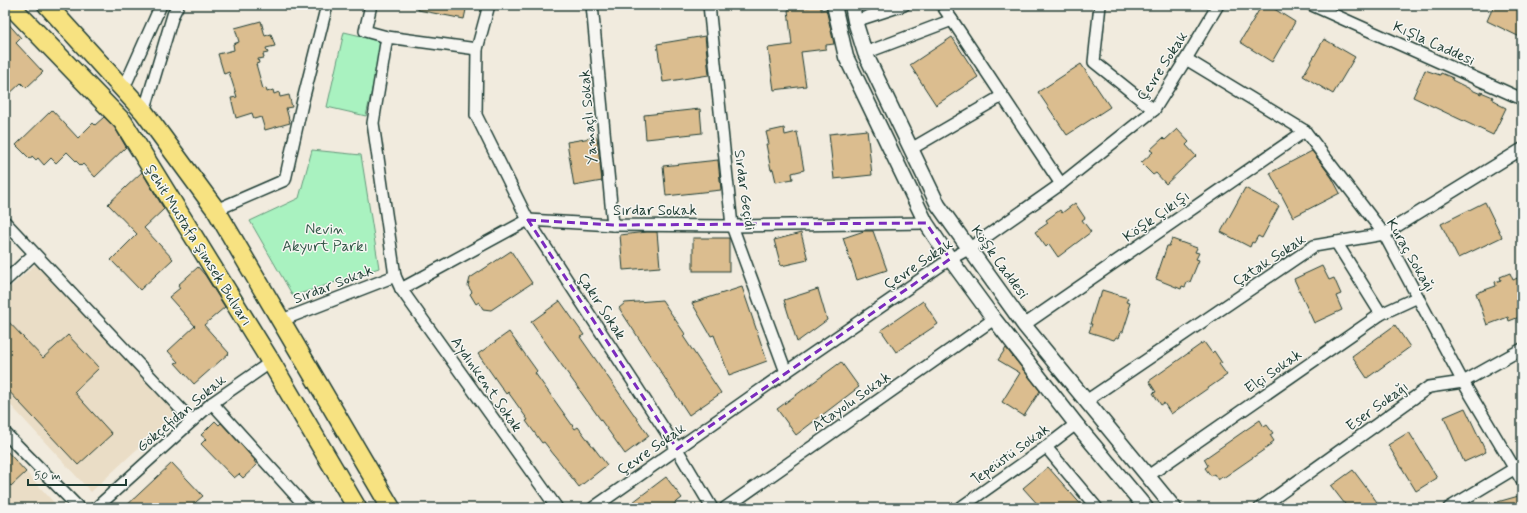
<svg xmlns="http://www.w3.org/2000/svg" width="1527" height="513" viewBox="0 0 1527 513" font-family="Mynerve,sans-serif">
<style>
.built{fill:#eaddc6}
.green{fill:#a9f2c0;stroke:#64987a}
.building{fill:#dbbd8f;stroke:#1f3d34}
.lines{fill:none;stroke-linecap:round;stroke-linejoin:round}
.minor-casing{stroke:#1f3d34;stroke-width:14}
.tertiary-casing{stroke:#1f3d34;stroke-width:17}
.primary-casing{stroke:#1f3d34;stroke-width:21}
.minor{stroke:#f6f6f2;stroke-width:11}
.tertiary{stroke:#f6f6f2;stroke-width:14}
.primary{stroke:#f7e281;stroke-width:18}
.marked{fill:none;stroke:#7b2cbf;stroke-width:3;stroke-dasharray:8 5;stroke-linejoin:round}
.labels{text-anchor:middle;stroke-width:3;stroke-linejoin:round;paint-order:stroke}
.street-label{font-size:15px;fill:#1f3d34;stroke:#f6f6f2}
.park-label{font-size:15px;fill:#345849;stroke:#f6f6f2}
</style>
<rect width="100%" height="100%" fill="#f1ebde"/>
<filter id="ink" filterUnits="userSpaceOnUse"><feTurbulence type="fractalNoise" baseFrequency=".025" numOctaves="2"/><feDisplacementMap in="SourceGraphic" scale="8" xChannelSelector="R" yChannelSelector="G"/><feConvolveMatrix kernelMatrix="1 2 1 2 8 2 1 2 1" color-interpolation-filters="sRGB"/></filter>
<g filter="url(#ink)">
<g class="built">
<polygon points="40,260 178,411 91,492 5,399 5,292"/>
<polygon points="5,449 26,472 59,508 5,508"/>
</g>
<g class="green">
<polygon points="344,32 383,41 366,116 327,107"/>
<polygon points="312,150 361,155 379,268 293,296 250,221 299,198"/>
</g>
<g class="building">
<polygon points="418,5 467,5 464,19 418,10"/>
<polygon points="821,5 821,10 826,9 834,44 826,45 826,49 801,52 806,86 774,90 768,48 792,45 788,10"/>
<polygon points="1262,5 1268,5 1295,22 1272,62 1240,42"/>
<polygon points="1494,5 1522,5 1522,38 1487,21"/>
<polygon points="5,20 21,38 16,43 43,72 26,88 21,83 5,98"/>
<polygon points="261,21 265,36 271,34 275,46 266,48 268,53 263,54 264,58 258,59 259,63 256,64 263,89 266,88 267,92 273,90 274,94 279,92 280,97 289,95 292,107 286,108 290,123 265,130 261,117 254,119 252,113 236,118 231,98 237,97 229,72 224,74 218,54 234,50 233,44 239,42 235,28"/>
<polygon points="705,36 709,75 663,82 657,44"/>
<polygon points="952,37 978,77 936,105 910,65"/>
<polygon points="1324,39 1355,57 1333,94 1303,76"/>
<polygon points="1081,64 1110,107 1067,135 1038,92"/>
<polygon points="1425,70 1440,75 1441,73 1453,78 1452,80 1474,91 1481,94 1481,92 1493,97 1492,99 1499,103 1498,104 1506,108 1493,135 1413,97"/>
<polygon points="700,109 702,133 646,139 644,115"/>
<polygon points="52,110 78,138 93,123 95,125 104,117 115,128 126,147 95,177 83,164 81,166 67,152 56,163 51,158 44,165 38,158 36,160 32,156 30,159 16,145"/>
<polygon points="784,128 785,135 797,132 804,170 792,173 793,179 776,182 773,169 771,170 766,144 769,144 766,132"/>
<polygon points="1177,129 1189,142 1186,145 1196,156 1166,184 1156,173 1153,175 1141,163 1153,152 1150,150 1163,138 1165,140"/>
<polygon points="867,130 872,175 834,179 829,134"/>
<polygon points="597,137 602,181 574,186 567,142"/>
<polygon points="1312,151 1332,178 1340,193 1293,217 1270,173"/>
<polygon points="718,160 721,190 666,196 663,166"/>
<polygon points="142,172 164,209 144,228 173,259 140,290 111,260 137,234 108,204"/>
<polygon points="1245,188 1279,206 1262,238 1258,236 1254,243 1252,242 1250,247 1221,232"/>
<polygon points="1485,202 1502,237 1458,258 1441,224"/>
<polygon points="1075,203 1085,218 1082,220 1091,232 1058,257 1049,244 1046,247 1035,232 1048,223 1046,220 1060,210 1062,213"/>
<polygon points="864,231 873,231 887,270 857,280 843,238"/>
<polygon points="647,232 657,232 660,267 623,270 620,235"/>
<polygon points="801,233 808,260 781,266 774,240"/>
<rect x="693" y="238" width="36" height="33"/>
<polygon points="1172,239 1197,248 1195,252 1199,253 1196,259 1199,260 1190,282 1188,281 1185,287 1182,286 1181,289 1156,279 1167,246 1169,246"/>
<polygon points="511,251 532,283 491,310 483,309 479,302 476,304 470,294 472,292 468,286 470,278"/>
<polygon points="1322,266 1329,280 1334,278 1341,294 1336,296 1342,310 1314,323 1294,279"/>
<polygon points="198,267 205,275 225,307 204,325 229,353 194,384 175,363 178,362 168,351 195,326 169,297 180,288 178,285"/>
<polygon points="1510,273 1513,280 1522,276 1522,316 1509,321 1508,317 1487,325 1476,293 1496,286 1495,282 1501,280 1500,277"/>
<polygon points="742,287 767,361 729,375 714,335 711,336 692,303"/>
<polygon points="818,289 827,320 797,342 784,300"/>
<polygon points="1102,290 1128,298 1126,302 1130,303 1128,309 1130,310 1123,332 1121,332 1119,338 1116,337 1114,340 1089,332 1092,324 1090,324 1098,298 1100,298"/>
<polygon points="662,300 685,334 683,336 721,393 689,415 619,308 625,303"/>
<polygon points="560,301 584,335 580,337 649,436 625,454 531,322"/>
<polygon points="923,301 938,324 896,352 881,330"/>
<polygon points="5,318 43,358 68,335 99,368 74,392 112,434 78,465 5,387"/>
<polygon points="1395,325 1410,347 1367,378 1352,356"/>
<polygon points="509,332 537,371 535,373 575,429 578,427 607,465 579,487 544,442 542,443 526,421 528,420 508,392 506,394 478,354"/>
<polygon points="1204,342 1212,353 1214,351 1222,363 1219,364 1227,375 1171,414 1164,403 1161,405 1153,393 1156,392 1149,381"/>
<polygon points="1006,348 1040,391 1024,416 1002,402 1020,373 998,360"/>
<polygon points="841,362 859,387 796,435 777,409"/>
<polygon points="1465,408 1486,452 1464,462 1444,417"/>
<polygon points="1260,420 1264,427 1267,425 1273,433 1270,435 1274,441 1270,444 1271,445 1223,478 1222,477 1218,480 1214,474 1211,476 1205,468 1208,466 1204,459"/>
<polygon points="215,421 219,425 221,423 255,460 254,461 257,465 243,478 239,474 234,478 201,444 206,439 201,435"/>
<polygon points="1409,432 1437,478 1416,491 1388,445"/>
<polygon points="5,449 26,472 11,486 5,480"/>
<polygon points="172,463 203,496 189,508 124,508"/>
<polygon points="1048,467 1084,508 1041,508 1023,488"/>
<polygon points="1353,470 1377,502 1369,508 1348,508 1331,486"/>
<polygon points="666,477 682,498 669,508 625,508"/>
<polygon points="1522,495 1522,508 1488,508 1487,505"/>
</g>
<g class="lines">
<g class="minor-casing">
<g id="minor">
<polyline points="371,5 365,31 387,37 477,49"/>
<polyline points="489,5 477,49 476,115 528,220 677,449 712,508"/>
<polyline points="592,5 613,225"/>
<polyline points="709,5 732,226 786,372"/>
<polyline points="942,5 1061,184"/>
<polyline points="1100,5 1094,62 1154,110"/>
<polyline points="1312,5 1522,99"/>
<polyline points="855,21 904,5"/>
<polyline points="387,37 373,123 395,276 401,289 557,508"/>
<polyline points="865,53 952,20"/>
<polyline points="1186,59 1305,131 1384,234 1463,382 1522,481"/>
<polyline points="124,88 161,5"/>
<polyline points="144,112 173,15 178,5"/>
<polyline points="911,149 1002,96"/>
<polyline points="216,210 285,180 302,104 327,5"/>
<polyline points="5,222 192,421"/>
<polyline points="1336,242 1381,314"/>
<polyline points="5,281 34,254"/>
<polyline points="401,289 528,220 613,225 732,226 926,223"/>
<polyline points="282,320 395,276"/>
<polyline points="1024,325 1305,131"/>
<polyline points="1086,401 1314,246 1384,234 1522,149"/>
<polyline points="212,403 307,508"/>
<polyline points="5,433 79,508"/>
<polyline points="1046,447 1097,508"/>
<polyline points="1148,476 1381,314 1418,297"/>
<polyline points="96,508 212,403 271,362"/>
<polyline points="593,508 786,372 950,259 970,248 1061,184 1154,110 1186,59 1218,5"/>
<polyline points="725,508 994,319"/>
<polyline points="960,508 1046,447 1076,424"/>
<polyline points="1260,508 1429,387 1463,382 1522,349"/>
<polyline points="1449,508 1522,464"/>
</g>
</g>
<g class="tertiary-casing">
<g id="tertiary">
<polyline points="834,5 846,57 926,223 950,259 994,319 1076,424 1146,508"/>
<polyline points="852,5 855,21 865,53 938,205 1024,325 1174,508"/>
</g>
</g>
<g class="primary-casing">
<g id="primary">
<polyline points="10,5 123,122 271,362 357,508"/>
<polyline points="47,5 144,112 216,210 391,508"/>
</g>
</g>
<use href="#minor" class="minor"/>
<use href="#tertiary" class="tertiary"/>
<use href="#primary" class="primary"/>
</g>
</g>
<path class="marked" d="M528 220 613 225 926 223 950 259 677 449Z"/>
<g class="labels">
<g class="street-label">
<text transform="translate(1434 43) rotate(24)" y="5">Kışla Caddesi</text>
<text transform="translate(1162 66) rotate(-57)" y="5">Çevre Sokak</text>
<text transform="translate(588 117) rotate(-95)" y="5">Yamaçlı Sokak</text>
<text transform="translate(745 190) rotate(82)" y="5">Sırdar Geçidi</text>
<text x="655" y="215">Sırdar Sokak</text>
<text transform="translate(1156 216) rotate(-35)" y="5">Köşk Çıkışı</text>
<text transform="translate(199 245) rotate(58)" y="5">Şehit Mustafa Şimsek Bulvarı</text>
<text transform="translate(1411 255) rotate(60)" y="5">Kuraç Sokağı</text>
<text transform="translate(1269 260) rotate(-33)" y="5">Çatak Sokak</text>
<text transform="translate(1000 262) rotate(54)" y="5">Köşk Caddesi</text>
<text transform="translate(918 264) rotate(-34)" y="5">Çevre Sokak</text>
<text transform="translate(333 284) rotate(-21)" y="5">Sırdar Sokak</text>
<text transform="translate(602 306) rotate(57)" y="5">Çakır Sokak</text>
<text transform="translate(1273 371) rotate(-35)" y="5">Elçi Sokak</text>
<text transform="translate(487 384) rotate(55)" y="5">Aydınkent Sokak</text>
<text transform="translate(851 401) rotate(-35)" y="5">Atayolu Sokak</text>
<text transform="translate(1377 406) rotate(-36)" y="5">Eser Sokağı</text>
<text transform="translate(181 413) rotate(-40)" y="5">Gökçefidan Sokak</text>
<text transform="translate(651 449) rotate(-35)" y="5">Çevre Sokak</text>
<text transform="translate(1010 454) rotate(-36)" y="5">Tepeüstü Sokak</text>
</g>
<g class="park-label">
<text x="325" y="234">Nevin<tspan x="325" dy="17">Akyurt Parkı</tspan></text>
</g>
</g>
<rect width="1527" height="513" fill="none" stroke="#f6f6f2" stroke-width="20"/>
<rect x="10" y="10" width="1507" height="493" fill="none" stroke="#1f3d34" stroke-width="1.5" filter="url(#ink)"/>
<path d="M28 479v6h98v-6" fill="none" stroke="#1f3d34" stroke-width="2"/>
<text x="34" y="479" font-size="12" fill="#1f3d34" stroke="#f6f6f2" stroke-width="3" paint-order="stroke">50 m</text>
</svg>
